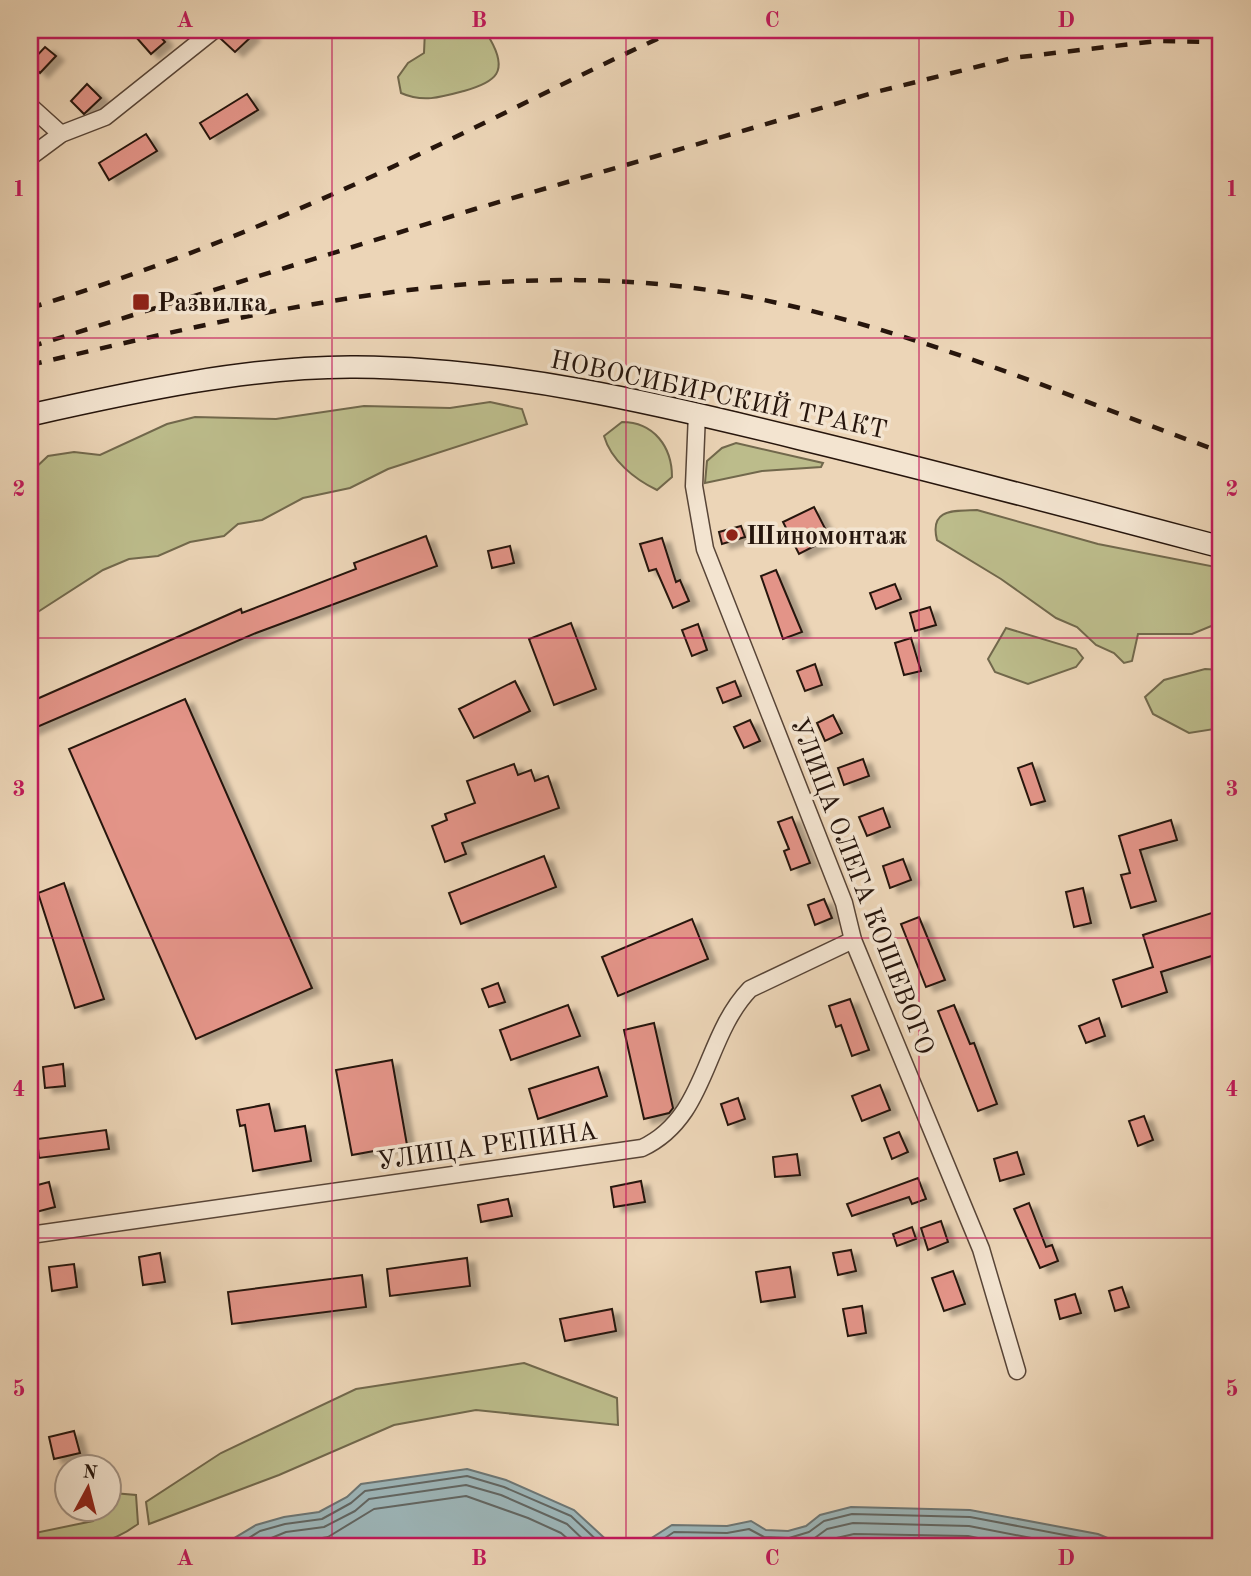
<svg xmlns="http://www.w3.org/2000/svg" width="1251" height="1576" viewBox="0 0 1251 1576" font-family="'Old Standard TT',serif">
<style>
.green{fill:#bcbc8b;stroke:#71684c;stroke-width:2}
.water{fill:#9db6b9;stroke:#6d7674;stroke-width:2}
.lines{fill:none;stroke-linecap:round;stroke-linejoin:round}
.shore{stroke:#626662;stroke-width:2}
.building{fill:#e39488;stroke:#26150c;stroke-width:2;filter:url(#shadow)}
.minor-casing{stroke:#584537;stroke-width:19}
.secondary-casing{stroke:#26150c;stroke-width:24}
.minor{stroke:#f3e4d0;stroke-width:16}
.secondary{stroke:#f3e4d0;stroke-width:21}
.rail{stroke:#26150c;stroke-width:4.5;stroke-dasharray:12 12;stroke-linecap:butt}
.grid{fill:none;stroke:#c2185b;stroke-width:2;stroke-opacity:0.55}
.poi-dot{fill:#8f2418;stroke:#f3e4d0;stroke-width:2.5}
.labels{text-anchor:middle;stroke-width:7;stroke-linejoin:round;paint-order:stroke}
.poi-label{font-size:26px;font-weight:bold;fill:#26150c;stroke:#f3e4d0;text-anchor:start}
.street-label{font-size:26px;fill:#26150c;stroke:#f3e4d0}
.neatline{fill:none;stroke:#c2185b;stroke-width:2.5}
.grid-label{font-size:23px;text-anchor:middle;font-weight:bold;fill:#c2185b}
</style>
<defs>
<filter id="shadow"><feDropShadow dx="8" dy="4.5" stdDeviation="2" flood-color="#0004"/></filter>
</defs>
<rect width="100%" height="100%" fill="#ecd5b7"/>
<filter id="stains"><feTurbulence type="fractalNoise" baseFrequency=".00286" numOctaves="4"/><feColorMatrix values="0 0 0 0 .2 0 0 0 0 .09 0 0 0 0 .02 0 0 0 .5 -.17"/></filter>
<radialGradient id="worn" r=".72"><stop offset=".6" stop-color="#630" stop-opacity="0"/><stop offset="1" stop-color="#630" stop-opacity=".3"/></radialGradient>
<g class="green">
<path d="M425 30H495L490 39C509 72 496 82 464 91 442 97 423 103 401 93L398 77 408 63 424 53Z"/>
<polygon points="490,402 522,409 527,424 388,469 350,488 303,498 262,520 238,524 224,536 190,542 158,556 129,559 103,570 30,617 30,473 48,456 74,452 100,455 167,424 195,417 276,419 364,406 450,408"/>
<path d="M622 422C654 422 672 447 672 477L657 490C634 479 611 460 604 436Z"/>
<polygon points="736,443 823,463 821,467 762,471 705,483 707,461 722,448"/>
<path d="M977 510 1098 544 1221 568V622L1192 634H1138L1132 661 1124 663 1114 653 1096 645 1077 627 1056 618 1001 579 937 540C929 508 954 511 977 510Z"/>
<polygon points="1006,628 1076,649 1083,658 1076,667 1028,684 995,672 988,659"/>
<polygon points="1205,669 1221,670 1221,728 1189,733 1153,714 1145,697 1164,680"/>
<polygon points="524,1363 617,1398 618,1425 476,1410 394,1425 279,1475 149,1524 146,1502 221,1453 356,1389"/>
<path d="M113 1493 136 1495 138 1524C102 1551 72 1546 30 1546V1534L93 1521 104 1510H108Z"/>
</g>
<polygon class="water" points="467,1469 506,1480 574,1510 612,1545 642,1544 672,1525 727,1526 751,1521 766,1530 788,1531 806,1526 820,1515 851,1507 970,1510 1098,1534 1127,1546 221,1546 256,1525 284,1517 319,1512 347,1497 361,1484"/>
<g class="lines">
<g class="shore">
<polyline points="236,1546 260,1531 285,1524 322,1519 351,1503 365,1491 467,1476 504,1487 571,1516 603,1546"/>
<polyline points="252,1546 286,1532 324,1527 355,1511 369,1499 466,1485 501,1495 567,1524 590,1546"/>
<polyline points="277,1546 328,1537 374,1509 466,1496 528,1518 561,1533 576,1546"/>
<polyline points="653,1546 674,1532 727,1533 749,1529 764,1537 789,1538 809,1532 824,1521 852,1514 970,1517 1096,1541 1109,1546"/>
<polyline points="669,1546 676,1541 727,1542 747,1538 761,1545 778,1546"/>
<polyline points="792,1546 812,1540 827,1529 853,1523 969,1526 1073,1546"/>
<polyline points="823,1546 832,1539 854,1534 968,1536 1018,1546"/>
</g>
</g>
<g class="building">
<polygon points="144,30 155,30 165,42 151,54 136,37"/>
<polygon points="230,30 245,30 252,36 235,52 221,39"/>
<polygon points="45,47 56,56 40,73 30,63"/>
<polygon points="87,84 101,98 84,114 71,101"/>
<polygon points="247,94 258,110 210,139 200,123"/>
<polygon points="146,134 157,151 109,180 99,163"/>
<polygon points="814,507 830,538 799,554 783,522"/>
<polygon points="741,526 745,537 722,544 719,532"/>
<polygon points="426,536 437,566 256,633 30,730 30,702 241,609 242,613 356,569 354,563"/>
<polygon points="662,538 676,582 680,580 689,601 673,608 656,569 649,571 640,544"/>
<polygon points="510,546 514,563 492,568 488,551"/>
<polygon points="776,570 802,632 783,639 761,576"/>
<polygon points="895,584 901,599 876,609 870,593"/>
<polygon points="930,607 936,625 915,631 910,613"/>
<polygon points="571,623 596,689 554,705 529,639"/>
<polygon points="698,624 707,650 692,656 682,630"/>
<polygon points="911,638 921,671 904,675 895,643"/>
<polygon points="815,664 822,685 805,691 797,671"/>
<polygon points="515,681 530,711 474,738 459,709"/>
<polygon points="735,681 741,696 723,703 717,688"/>
<polygon points="185,699 312,988 196,1039 69,749"/>
<polygon points="833,715 842,733 825,741 817,723"/>
<polygon points="750,720 760,741 744,748 734,727"/>
<polygon points="863,759 869,776 844,785 838,768"/>
<polygon points="1032,763 1045,801 1031,805 1018,768"/>
<polygon points="514,764 518,775 531,770 535,781 548,776 559,808 462,843 466,854 445,862 432,826 447,820 445,814 475,803 467,781"/>
<polygon points="883,808 890,827 867,836 859,817"/>
<polygon points="792,817 810,863 791,870 784,851 789,849 778,822"/>
<polygon points="1171,820 1177,840 1140,850 1156,901 1131,908 1121,875 1130,873 1119,836"/>
<polygon points="544,856 556,887 461,924 449,893"/>
<polygon points="903,859 911,880 890,888 883,866"/>
<polygon points="64,883 104,999 75,1008 38,893"/>
<polygon points="1083,888 1091,923 1074,927 1066,892"/>
<polygon points="824,899 832,918 815,925 808,905"/>
<polygon points="1221,910 1221,953 1161,972 1167,992 1122,1007 1113,980 1153,967 1143,935"/>
<polygon points="919,917 945,980 926,987 901,924"/>
<polygon points="692,919 708,959 618,996 602,957"/>
<polygon points="498,983 505,1002 489,1007 482,989"/>
<polygon points="850,999 869,1050 852,1056 841,1025 836,1027 829,1006"/>
<polygon points="568,1005 580,1036 511,1060 500,1030"/>
<polygon points="954,1005 970,1044 974,1043 997,1104 978,1111 938,1011"/>
<polygon points="1099,1018 1105,1036 1086,1043 1079,1026"/>
<polygon points="654,1023 673,1108 669,1113 644,1119 624,1030"/>
<polygon points="392,1060 407,1145 352,1155 336,1070"/>
<polygon points="63,1064 65,1086 45,1088 43,1067"/>
<polygon points="598,1067 607,1096 538,1119 529,1089"/>
<polygon points="880,1085 890,1110 862,1121 852,1096"/>
<polygon points="738,1098 745,1119 728,1125 721,1104"/>
<polygon points="269,1104 275,1131 305,1126 311,1161 253,1171 245,1125 240,1126 237,1110"/>
<polygon points="1144,1116 1153,1140 1138,1146 1129,1121"/>
<polygon points="106,1130 109,1149 39,1158 37,1139"/>
<polygon points="899,1132 908,1152 892,1159 884,1138"/>
<polygon points="1017,1152 1024,1174 1000,1181 994,1159"/>
<polygon points="797,1154 800,1175 775,1177 773,1157"/>
<polygon points="918,1178 926,1199 912,1204 909,1197 852,1216 847,1204"/>
<polygon points="641,1181 645,1202 614,1207 611,1187"/>
<polygon points="49,1182 55,1207 36,1212 30,1187"/>
<polygon points="508,1199 512,1216 481,1222 478,1205"/>
<polygon points="1029,1203 1046,1247 1052,1245 1058,1261 1040,1268 1014,1209"/>
<polygon points="941,1221 948,1242 928,1250 921,1228"/>
<polygon points="912,1227 916,1239 897,1246 893,1234"/>
<polygon points="851,1250 856,1271 838,1275 833,1253"/>
<polygon points="160,1253 165,1282 143,1285 139,1257"/>
<polygon points="467,1258 470,1286 390,1296 387,1269"/>
<polygon points="74,1264 77,1287 52,1291 49,1267"/>
<polygon points="790,1267 795,1297 761,1302 756,1272"/>
<polygon points="953,1271 965,1304 944,1311 932,1278"/>
<polygon points="362,1275 366,1307 232,1324 228,1292"/>
<polygon points="1122,1287 1129,1307 1115,1311 1109,1291"/>
<polygon points="1075,1294 1081,1313 1060,1319 1055,1300"/>
<polygon points="862,1306 866,1333 848,1336 843,1309"/>
<polygon points="612,1309 616,1331 565,1341 560,1319"/>
<polygon points="74,1431 80,1453 54,1459 49,1437"/>
</g>
<g class="lines">
<g class="minor-casing">
<g id="minor">
<polyline points="30,106 61,134"/>
<polyline points="30,157 61,134 105,117 214,30"/>
<polyline points="697,413 694,486 705,549 844,903 853,940 981,1249 1017,1371"/>
<path d="M30 1235 642 1148C708 1117 703 1038 750 989L853 940"/>
</g>
</g>
<g class="secondary-casing">
<path id="secondary" d="M30 415C132 392 251 366 356 367 507 368 655 403 801 439 942 473 1081 510 1221 547"/>
</g>
<use href="#minor" class="minor"/>
<use href="#secondary" class="secondary"/>
<g class="rail">
<path d="M30 308C165 267 297 213 424 152 509 112 592 68 677 30"/>
<polyline points="30,347 475,209 876,92 1012,58 1157,41 1221,42"/>
<path d="M30 365C265 310 512 249 754 298 915 330 1068 396 1221 452"/>
</g>
</g>
<path class="grid" d="M332 30V1546M626 30V1546M919 30V1546M30 338H1221M30 638H1221M30 938H1221M30 1238H1221"/>
<g class="poi-dot">
<rect x="132" y="293" width="18" height="18" rx="3.5"/>
<circle cx="732" cy="535" r="7"/>
</g>
<g class="labels">
<g class="poi-label">
<text x="157" y="311">Развилка</text>
<text x="746" y="544">Шиномонтаж</text>
</g>
<g class="street-label">
<text transform="translate(719 394) rotate(12)" y="9">НОВОСИБИРСКИЙ ТРАКТ</text>
<text transform="translate(863 886) rotate(69)" y="9">УЛИЦА ОЛЕГА КОШЕВОГО</text>
<text transform="translate(487 1145) rotate(-8)" y="9">УЛИЦА РЕПИНА</text>
</g>
</g>
<rect width="1251" height="1576" fill="none" stroke="#ecd5b7" stroke-width="77"/>
<g transform="translate(88 1488) rotate(7)"><circle r="33" fill="#f3e4d0" stroke="#a19182" stroke-width="2"/>
<path d="M0-5L12 26L0 18L-12 26Z" fill="#8f2418"/>
<text y="-10" font-size="19" font-weight="bold" text-anchor="middle" fill="#26150c">N</text>
</g>
<rect x="38" y="38" width="1174" height="1500" class="neatline"/>
<g class="grid-label">
<text x="185" y="27">A</text>
<text x="479" y="27">B</text>
<text x="772" y="27">C</text>
<text x="1066" y="27">D</text>
<text x="19" y="196">1</text>
<text x="1232" y="196">1</text>
<text x="19" y="496">2</text>
<text x="1232" y="496">2</text>
<text x="19" y="796">3</text>
<text x="1232" y="796">3</text>
<text x="19" y="1096">4</text>
<text x="1232" y="1096">4</text>
<text x="19" y="1396">5</text>
<text x="1232" y="1396">5</text>
<text x="185" y="1565">A</text>
<text x="479" y="1565">B</text>
<text x="772" y="1565">C</text>
<text x="1066" y="1565">D</text>
</g>
<rect width="100%" height="100%" filter="url(#stains)"/>
<rect width="100%" height="100%" fill="url(#worn)"/>
</svg>
